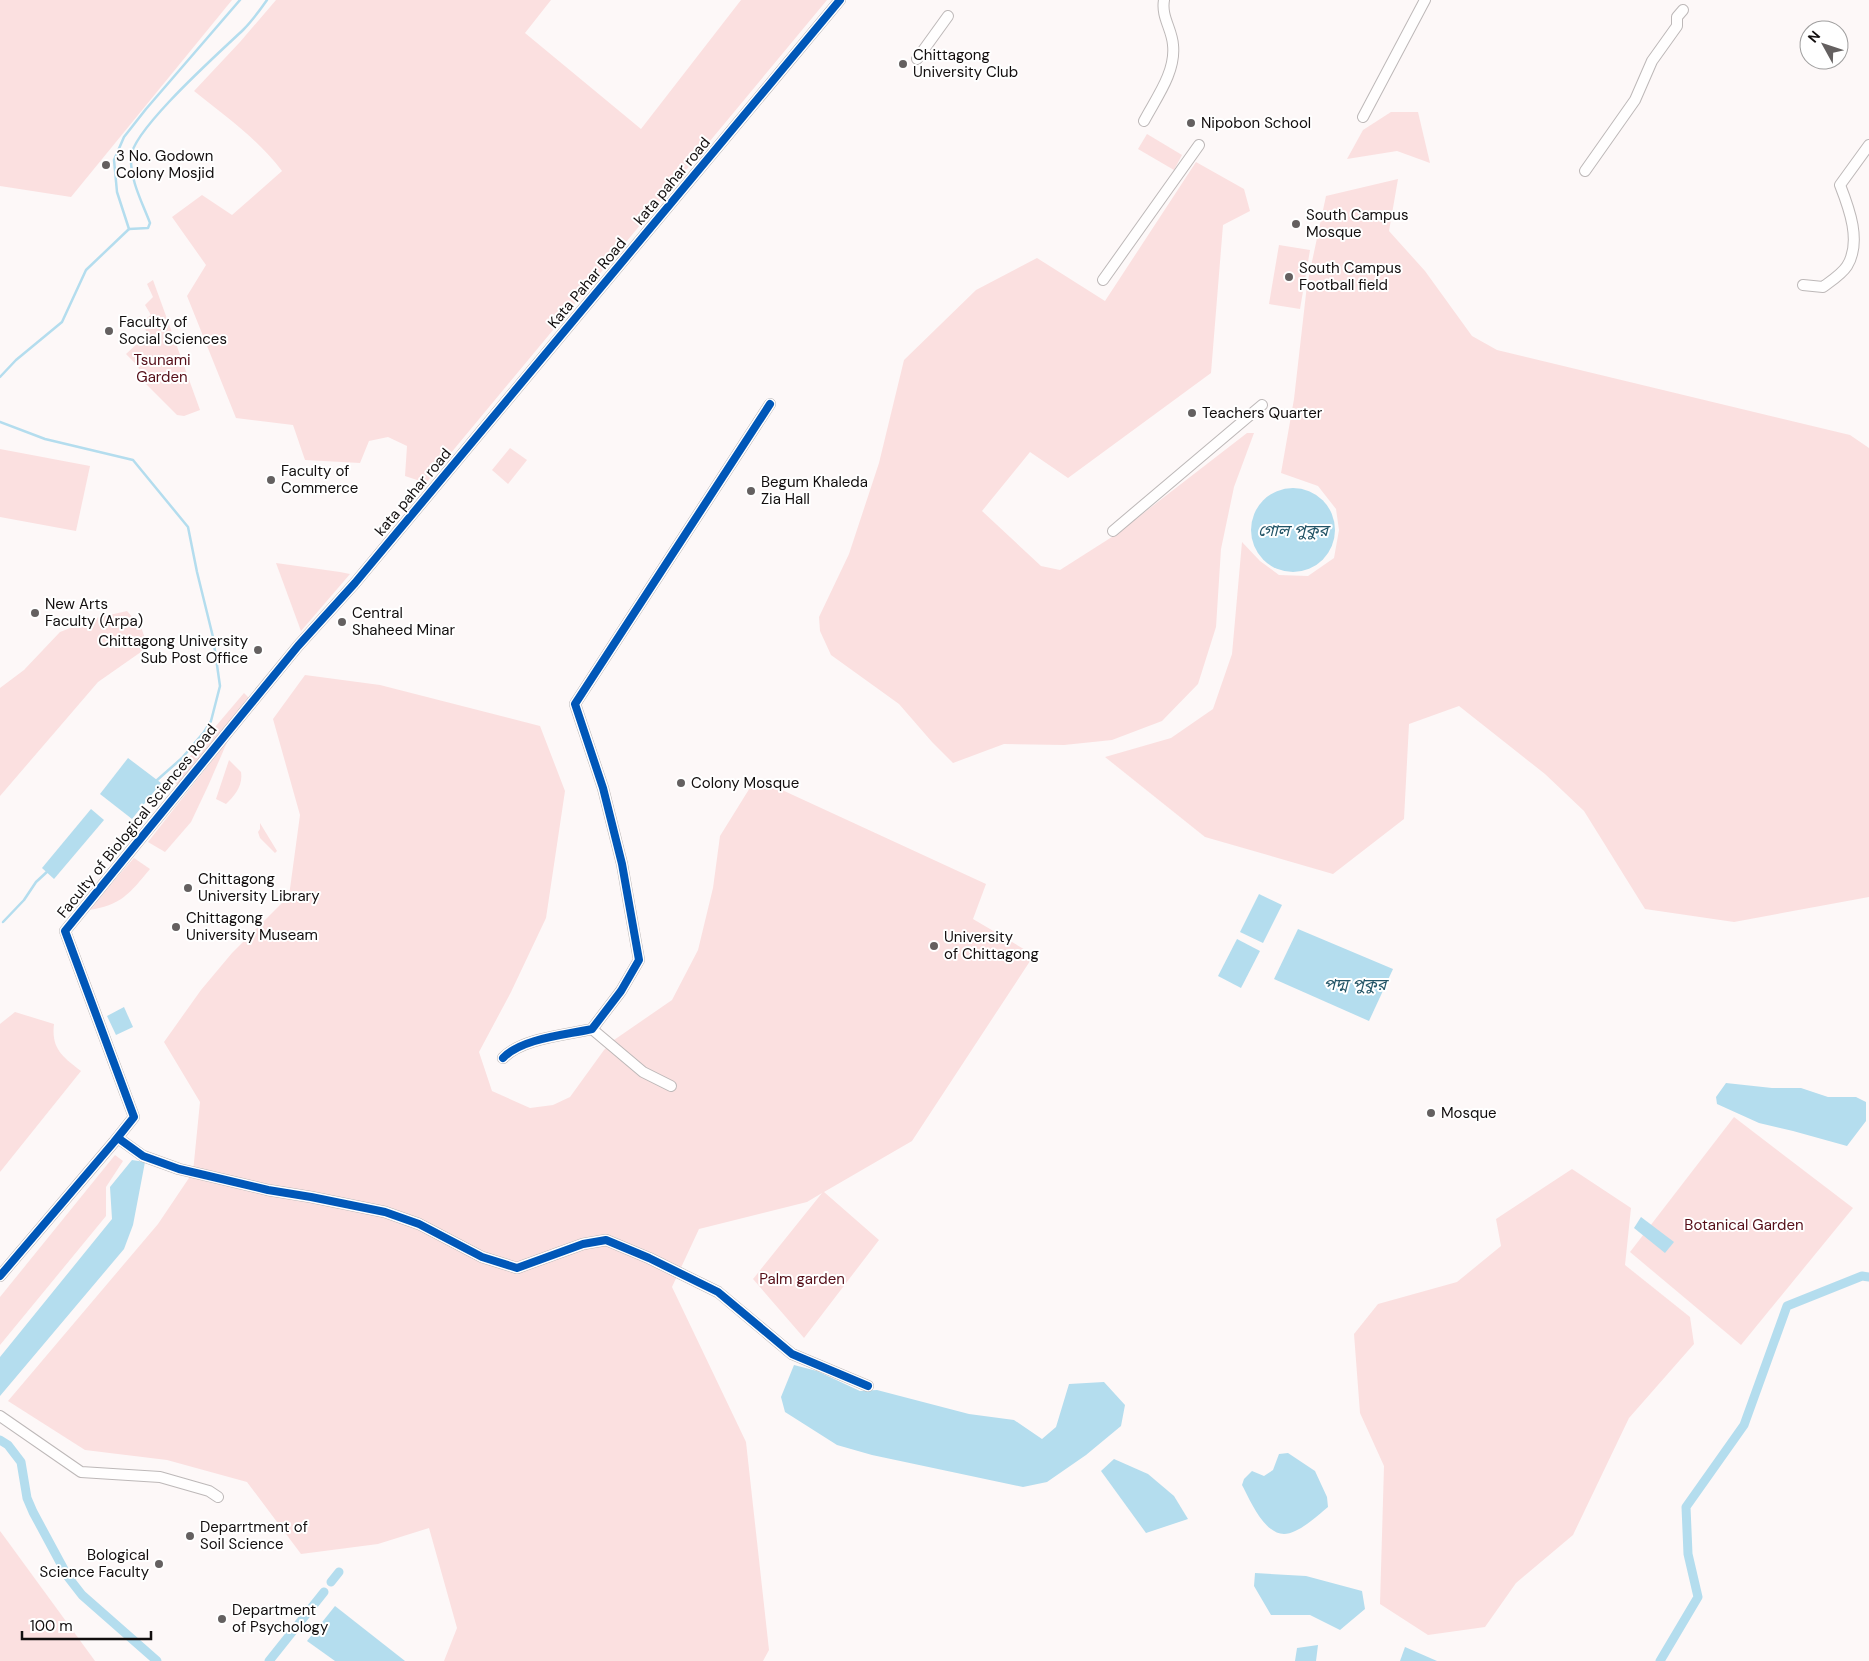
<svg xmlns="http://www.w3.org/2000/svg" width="1869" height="1661" viewBox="0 0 1869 1661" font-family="'DM Sans','Noto Sans Bengali',sans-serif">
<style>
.green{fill:#fbe0e0}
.water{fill:#b4ddee}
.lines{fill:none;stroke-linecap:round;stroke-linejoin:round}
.stream{stroke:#b4ddee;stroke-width:2.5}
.canal{stroke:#b4ddee;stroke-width:9}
.minor-casing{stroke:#bdb8b8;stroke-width:12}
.minor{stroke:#fffefe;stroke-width:10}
.cycleway-casing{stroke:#fff;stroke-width:11}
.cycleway{stroke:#0057b8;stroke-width:8}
.poi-dot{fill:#646060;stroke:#fff;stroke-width:2}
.labels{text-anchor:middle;stroke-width:4;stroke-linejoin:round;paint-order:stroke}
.poi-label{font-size:15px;fill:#120e0e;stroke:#fff;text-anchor:start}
.street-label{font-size:15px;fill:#120e0e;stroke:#fff}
.park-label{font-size:15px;fill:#550e18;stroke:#fff}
.water-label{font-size:16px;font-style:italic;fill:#215365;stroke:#fff}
</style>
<rect width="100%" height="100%" fill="#fdf8f8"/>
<g class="green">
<polygon points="0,0 232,0 71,197 0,186"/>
<path d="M276 0H551L525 33 641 129 741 0H827L426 483 405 476 407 446 388 437 369 441 360 463 305 460 293 425 236 418 187 296 206 265 172 217 202 195 232 215 282 171C258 139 225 116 194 91L240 42Z"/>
<polygon points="1391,112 1418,112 1430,163 1397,151 1347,159 1363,130"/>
<polygon points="1147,134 1182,155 1174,170 1138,149"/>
<polygon points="1196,162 1244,189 1250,211 1223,225 1211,373 1068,478 1030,452 982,511 1041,566 1060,570 1115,535 1247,433 1254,433 1234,487 1221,549 1216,627 1198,684 1162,721 1112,740 1064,745 1004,744 953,763 932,742 899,704 831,655 820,631 819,617 849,554 879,463 904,360 976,290 1037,258 1105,301"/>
<polygon points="1398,179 1389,231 1425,271 1472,336 1497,350 1850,435 1869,448 1869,897 1734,922 1645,909 1584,811 1545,774 1459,706 1409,724 1404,819 1333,874 1205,837 1105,757 1171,738 1213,709 1232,654 1242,542 1260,561 1279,575 1308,576 1334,558 1339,530 1336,509 1318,486 1281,473 1294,399 1307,285 1326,196"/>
<polygon points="1279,245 1310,250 1300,309 1269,304"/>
<polygon points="153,280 200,410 184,416 177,415 137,375 140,372 138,366 126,354 148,334 141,322 151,315 145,305 153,297 147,284"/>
<polygon points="510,448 527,460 508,484 492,470"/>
<polygon points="0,449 90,466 76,531 0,517"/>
<polygon points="276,563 340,572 350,574 301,631"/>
<polygon points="127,611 141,627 148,647 98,682 0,796 0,688 24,670 60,632 96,618"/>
<polygon points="305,675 380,685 540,726 565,791 546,918 511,992 479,1052 492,1091 530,1108 553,1105 570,1097 604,1050 614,1040 672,1000 698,950 713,888 720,836 756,778 986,884 973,919 1034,955 912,1141 824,1192 879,1240 804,1338 753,1279 822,1193 807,1202 699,1229 672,1287 746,1442 769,1650 763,1661 444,1661 457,1628 429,1528 378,1544 301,1554 247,1482 167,1460 85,1450 8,1401 158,1224 193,1172 200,1102 164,1042 201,990 232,953 289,896 300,815 273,719"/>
<polygon points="244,693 251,700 179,786 171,779"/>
<polygon points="228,740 208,786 191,822 165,852 148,842"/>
<path d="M229 760 241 772C243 786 235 795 226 804L216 799Z"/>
<polygon points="260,823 277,851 275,853 260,838 258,832 260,829"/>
<path d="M134 858 150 869C130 893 121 906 88 910Z"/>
<path d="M15 1012 54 1024C51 1049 63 1057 81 1071L0 1172V1024Z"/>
<polygon points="1734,1117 1853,1208 1741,1345 1630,1252"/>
<polygon points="115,1155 123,1161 106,1187 106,1216 0,1345 0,1297"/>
<polygon points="1572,1169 1631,1208 1625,1265 1690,1317 1694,1344 1629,1418 1573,1535 1516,1583 1485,1627 1428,1635 1380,1604 1384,1466 1360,1413 1354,1334 1378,1304 1457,1282 1501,1246 1496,1219"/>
<polygon points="0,1531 3,1535 95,1661 0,1661"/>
</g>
<g class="water">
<circle cx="1293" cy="530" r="42"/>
<polygon points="128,758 161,783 132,819 100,794"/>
<polygon points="91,809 104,820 54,879 42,868"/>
<polygon points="1259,894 1282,905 1263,943 1240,932"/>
<polygon points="1298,929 1393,969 1369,1021 1274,979"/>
<polygon points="1237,939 1260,951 1241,988 1218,976"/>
<polygon points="124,1007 133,1027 116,1035 107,1016"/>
<polygon points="1726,1083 1772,1088 1801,1088 1828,1097 1856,1097 1866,1102 1866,1121 1847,1146 1793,1131 1759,1123 1717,1104 1716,1097"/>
<polygon points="132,1160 145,1162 133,1225 124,1249 0,1396 0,1357 112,1219 110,1187"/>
<polygon points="1641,1217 1674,1242 1665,1253 1634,1228"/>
<polygon points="794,1365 817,1371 860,1391 877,1390 969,1414 1014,1420 1042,1439 1056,1427 1069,1384 1104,1382 1125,1405 1121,1426 1086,1455 1047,1482 1023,1487 872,1455 837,1445 785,1412 781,1397"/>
<path d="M1288 1453 1315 1471 1327 1497 1328 1507C1317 1516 1298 1534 1284 1534 1264 1534 1250 1500 1242 1485L1244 1479 1252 1471 1264 1476 1273 1470 1279 1454Z"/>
<polygon points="1114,1459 1148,1474 1174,1496 1188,1519 1146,1533 1101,1471"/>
<polygon points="1255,1573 1306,1576 1362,1591 1365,1609 1340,1630 1310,1615 1271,1615 1254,1586"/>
<polygon points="335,1606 405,1661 335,1661 307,1641"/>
<polygon points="1318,1645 1316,1661 1295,1661 1297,1648"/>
<polygon points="1405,1647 1437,1661 1400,1661"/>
</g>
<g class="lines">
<g class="stream">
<path d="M129 229 148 228 150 223C142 202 130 180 131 157 132 130 221 51 243 30 252 21 260 10 267 0"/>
<polyline points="0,377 16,360 62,322 86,270 129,229 117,192 114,160 124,137 146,109 240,0"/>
<polyline points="0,422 45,439 133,460 188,527 197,572 213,637 220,686 211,721 204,732 182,758 156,781"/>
<polyline points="3,922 24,900 36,882 49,870"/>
</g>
<g class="canal">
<polyline points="0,1440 8,1445 21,1462 27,1498 33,1512 68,1577 82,1595 157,1661"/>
<polyline points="331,1582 339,1572"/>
<polyline points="269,1661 324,1592"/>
<polyline points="1660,1661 1698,1597 1688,1554 1686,1507 1744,1425 1787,1306 1862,1276 1869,1277"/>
</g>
<g class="minor-casing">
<g id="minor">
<polyline points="917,59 948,16"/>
<polyline points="1363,117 1425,0"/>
<path d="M1144 121C1156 98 1176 72 1173 45 1172 29 1161 17 1164 0"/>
<polyline points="1585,171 1635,100 1652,61 1677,26 1677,17 1683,10"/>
<polyline points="1103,280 1199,145"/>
<path d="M1803 285 1823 287C1831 281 1842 274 1847 266 1862 242 1849 208 1840 185L1869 145"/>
<polyline points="1113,531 1262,405"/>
<polyline points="592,1029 643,1072 671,1086"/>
<path d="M503 1058C522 1038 566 1035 592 1029L621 991 639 960 622 864 603 788 575 704 770 404"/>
<polyline points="118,1138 143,1156 179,1169 268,1190 311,1197 385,1212 419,1224 482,1257 517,1268 583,1244 606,1240 649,1258 718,1292 792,1354 868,1386"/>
<polyline points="0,1276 114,1142 134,1117 65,931 298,646 355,583 840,0"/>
<polyline points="0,1416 81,1472 160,1477 209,1491 218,1497"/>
</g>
</g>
<use href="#minor" class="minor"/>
<g class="cycleway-casing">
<g id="cycleway">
<path d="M503 1058C522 1038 566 1035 592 1029L621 991 639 960 622 864 603 788 575 704 770 404"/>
<polyline points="118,1138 143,1156 179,1169 268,1190 311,1197 385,1212 419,1224 482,1257 517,1268 583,1244 606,1240 649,1258 718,1292 792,1354 868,1386"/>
<polyline points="0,1276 114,1142 134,1117 65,931 298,646 355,583 840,0"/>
</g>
</g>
<use href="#cycleway" class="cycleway"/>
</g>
<g class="poi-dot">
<circle cx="903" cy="64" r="5"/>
<circle cx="1191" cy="123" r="5"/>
<circle cx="106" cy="165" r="5"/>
<circle cx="1296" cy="224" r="5"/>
<circle cx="1289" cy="277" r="5"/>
<circle cx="109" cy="331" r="5"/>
<circle cx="1192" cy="413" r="5"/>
<circle cx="271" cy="480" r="5"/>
<circle cx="751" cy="491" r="5"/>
<circle cx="35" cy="613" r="5"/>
<circle cx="342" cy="622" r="5"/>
<circle cx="258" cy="650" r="5"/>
<circle cx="681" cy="783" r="5"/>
<circle cx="188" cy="888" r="5"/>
<circle cx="176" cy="927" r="5"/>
<circle cx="934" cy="946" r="5"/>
<circle cx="1431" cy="1113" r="5"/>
<circle cx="190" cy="1536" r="5"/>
<circle cx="159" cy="1564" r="5"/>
<circle cx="222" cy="1619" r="5"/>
</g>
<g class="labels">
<g class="poi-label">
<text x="913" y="60">Chittagong<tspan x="913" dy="17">University Club</tspan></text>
<text x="1201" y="128">Nipobon School</text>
<text x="116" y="161">3 No. Godown<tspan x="116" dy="17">Colony Mosjid</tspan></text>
<text x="1306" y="220">South Campus<tspan x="1306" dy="17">Mosque</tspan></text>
<text x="1299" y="273">South Campus<tspan x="1299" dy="17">Football field</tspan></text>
<text x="119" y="327">Faculty of<tspan x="119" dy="17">Social Sciences</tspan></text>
<text x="1202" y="418">Teachers Quarter</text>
<text x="281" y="476">Faculty of<tspan x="281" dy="17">Commerce</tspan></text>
<text x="761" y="487">Begum Khaleda<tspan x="761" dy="17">Zia Hall</tspan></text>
<text x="45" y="609">New Arts<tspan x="45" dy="17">Faculty (Arpa)</tspan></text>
<text x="352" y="618">Central<tspan x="352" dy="17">Shaheed Minar</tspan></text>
<text x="248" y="646" text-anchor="end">Chittagong University<tspan x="248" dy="17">Sub Post Office</tspan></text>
<text x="691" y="788">Colony Mosque</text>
<text x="198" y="884">Chittagong<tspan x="198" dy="17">University Library</tspan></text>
<text x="186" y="923">Chittagong<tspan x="186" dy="17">University Museam</tspan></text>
<text x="944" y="942">University<tspan x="944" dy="17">of Chittagong</tspan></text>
<text x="1441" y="1118">Mosque</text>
<text x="200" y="1532">Deparrtment of<tspan x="200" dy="17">Soil Science</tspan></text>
<text x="149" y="1560" text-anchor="end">Bological<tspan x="149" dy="17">Science Faculty</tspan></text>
<text x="232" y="1615">Department<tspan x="232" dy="17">of Psychology</tspan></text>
</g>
<g class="street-label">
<text transform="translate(672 181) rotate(-50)" y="5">kata pahar road</text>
<text transform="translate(587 283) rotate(-50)" y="5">Kata Pahar Road</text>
<text transform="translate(413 492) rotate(-50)" y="5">kata pahar road</text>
<text transform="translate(137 821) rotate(-51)" y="5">Faculty of Biological Sciences Road</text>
</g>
<g class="park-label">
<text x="162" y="365">Tsunami<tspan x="162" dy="17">Garden</tspan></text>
<text x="1744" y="1230">Botanical Garden</text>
<text x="802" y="1284">Palm garden</text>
</g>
<g class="water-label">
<text x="1293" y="536">গোল পুকুর</text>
<text x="1355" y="990">পদ্ম পুকুর</text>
</g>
</g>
<g transform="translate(1824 45) rotate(310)"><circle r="24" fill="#ffffff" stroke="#a09f9f"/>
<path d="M0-4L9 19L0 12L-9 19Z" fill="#646060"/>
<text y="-8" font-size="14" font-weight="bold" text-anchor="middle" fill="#120e0e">N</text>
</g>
<path d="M22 1631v8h129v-8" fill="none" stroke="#120e0e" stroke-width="2.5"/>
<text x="30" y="1631" font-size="15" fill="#120e0e" stroke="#ffffff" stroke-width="4" paint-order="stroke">100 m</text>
</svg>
